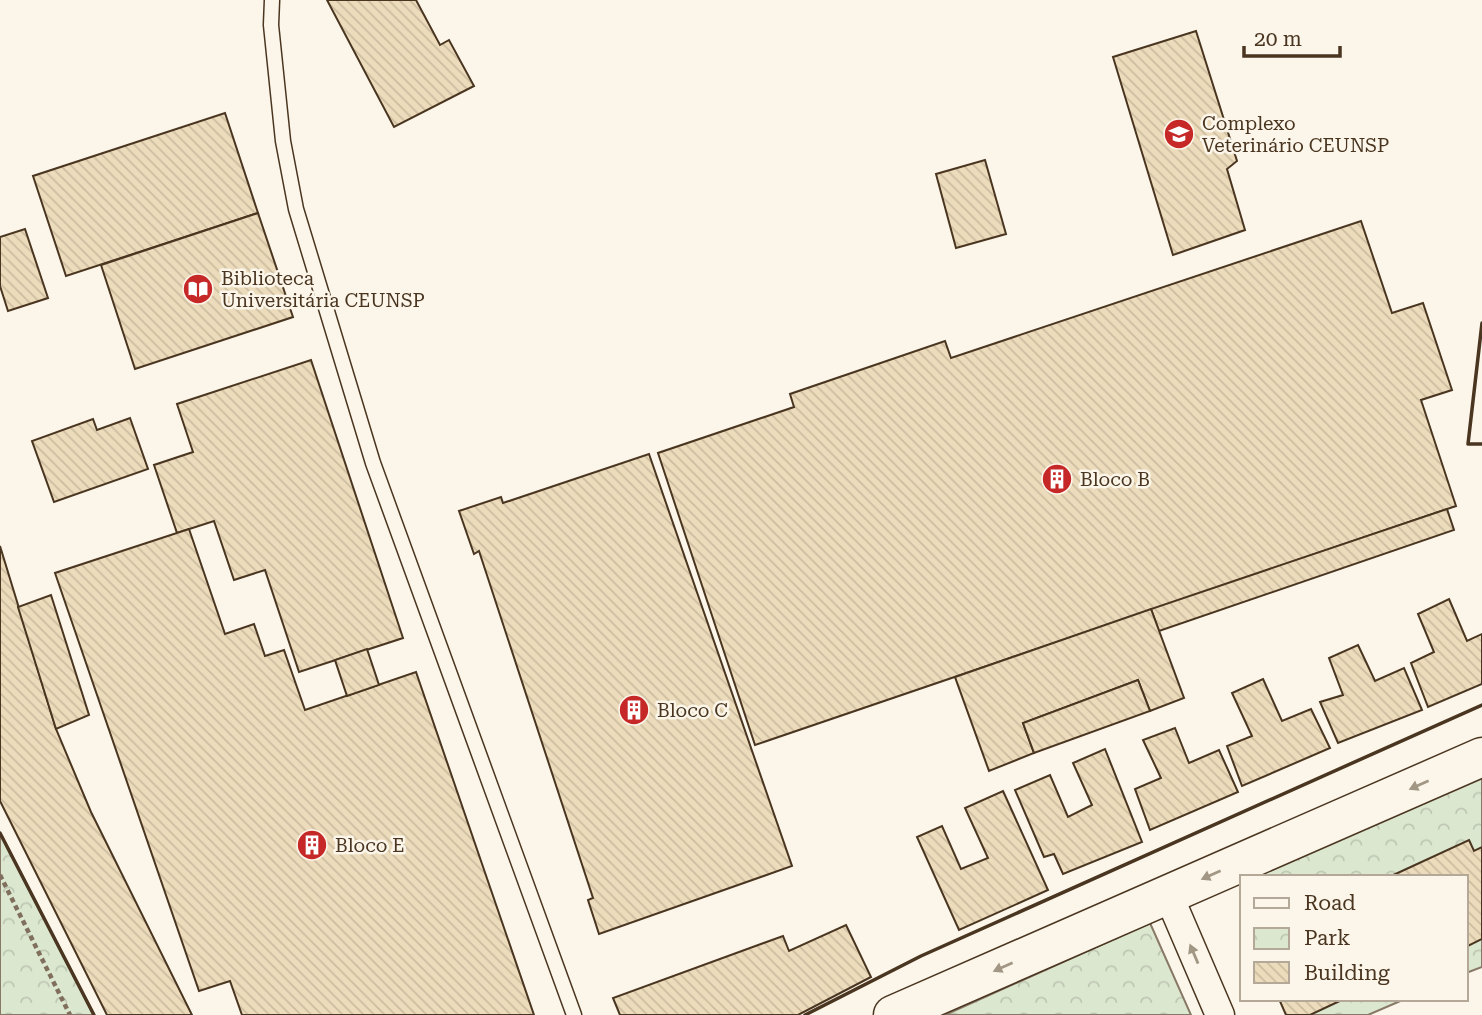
<svg xmlns="http://www.w3.org/2000/svg" width="1482" height="1015" viewBox="0 0 1482 1015" font-family="'Roboto Serif',serif">
<style>
.park{fill:url(#park-crowns);stroke:#887966;stroke-width:2}
.building{fill:url(#building-back-hatch);stroke:#4a3520;stroke-width:2}
.lines{fill:none;stroke-linecap:round;stroke-linejoin:round}
.lane-casing{stroke:#4a3520;stroke-width:17}
.street-casing{stroke:#4a3520;stroke-width:31}
.secondary-casing{stroke:#4a3520;stroke-width:41}
.path{stroke:#7f6f5c;stroke-width:4.5;stroke-dasharray:5 3.5;stroke-linecap:butt}
.lane{stroke:#fbf6e9;stroke-width:14}
.street{stroke:#fbf6e9;stroke-width:28}
.secondary{stroke:#fbf6e9;stroke-width:38}
.wall{stroke:#4a3520;stroke-width:3.5}
.oneway{fill:#a29684}
.labels{text-anchor:middle;stroke-width:5;stroke-linejoin:round;paint-order:stroke}
.poi-label{font-size:19px;fill:#4a3520;stroke:#fbf6e9;text-anchor:start}
</style>
<defs>
<pattern id="park-crowns" width="20" height="18" patternUnits="userSpaceOnUse" patternTransform="scale(1.75)"><rect width="20" height="18" fill="#dce7d0"/><path d="M2 6a3 3 0 1 1 6 0M12 15a3 3 0 1 1 6 0" fill="none" stroke="#bec7b2"/></pattern>
<pattern id="building-back-hatch" width="6" height="6" patternUnits="userSpaceOnUse" patternTransform="scale(1.75)"><rect width="6" height="6" fill="#ecdcbc"/><path d="M-1 5l2 2M0 0l6 6M5-1l2 2" fill="none" stroke="#ccbda1"/></pattern>
</defs>
<rect width="100%" height="100%" fill="#fbf6e9"/>
<g class="park">
<polygon points="1482,774 1482,967 1466,973 1466,877 1246,877"/>
<polygon points="0,833 94,1015 0,1015"/>
<polygon points="1150,923 1191,1015 945,1015"/>
<polygon points="1283,999 1405,999 1368,1015 1289,1015"/>
</g>
<g class="building">
<polygon points="327,0 416,0 440,45 449,40 474,86 394,127"/>
<polygon points="1196,31 1237,161 1227,169 1245,230 1173,255 1113,57"/>
<polygon points="225,113 258,213 66,276 33,176"/>
<polygon points="985,160 1006,234 956,248 936,174"/>
<polygon points="258,213 293,317 135,369 101,265"/>
<polygon points="1361,221 1392,313 1423,303 1452,390 1421,400 1456,506 755,745 658,453 794,407 790,394 945,341 951,358"/>
<polygon points="25,229 48,298 8,311 0,286 0,237"/>
<polygon points="311,360 403,638 299,672 265,570 234,580 214,521 177,533 154,465 193,452 177,404"/>
<polygon points="130,418 148,469 54,502 32,441 93,419 97,430"/>
<polygon points="649,454 792,866 599,934 588,900 593,898 479,551 474,554 459,511 501,497 503,503"/>
<polygon points="1447,509 1454,530 1159,631 1151,609"/>
<polygon points="189,529 225,634 254,624 265,656 284,650 305,710 416,672 534,1015 242,1015 230,981 199,991 55,573"/>
<polygon points="0,546 56,729 91,812 192,1015 107,1015 0,801"/>
<polygon points="51,595 89,715 56,729 18,607"/>
<polygon points="1449,599 1467,641 1482,634 1482,684 1428,707 1411,663 1434,652 1418,614"/>
<polygon points="1151,609 1184,698 1150,711 1138,680 1023,723 1034,753 989,771 955,677"/>
<polygon points="1358,645 1375,681 1404,668 1422,710 1338,743 1320,702 1343,695 1329,658"/>
<polygon points="367,649 379,685 347,696 335,660"/>
<polygon points="1263,679 1282,721 1311,709 1330,748 1242,786 1227,746 1252,736 1232,693"/>
<polygon points="1138,680 1150,711 1034,753 1023,723"/>
<polygon points="1175,728 1189,763 1219,750 1238,792 1150,830 1135,789 1161,778 1143,740"/>
<polygon points="1105,749 1142,842 1063,874 1054,854 1044,857 1015,790 1050,775 1068,817 1092,805 1073,763"/>
<polygon points="1003,791 1048,890 959,930 917,837 942,826 961,869 988,858 965,808"/>
<polygon points="1469,840 1474,851 1482,847 1482,939 1466,947 1466,877 1389,877"/>
<polygon points="846,925 871,977 798,1015 620,1015 613,998 783,936 789,951"/>
<polygon points="1279,999 1344,999 1310,1015 1286,1015"/>
</g>
<g class="lines">
<g class="lane-casing">
<polyline id="lane" points="272,0 271,25 283,141 296,209 373,463 574,1015"/>
</g>
<g class="street-casing">
<polyline id="street" points="1168,894 1220,1015"/>
</g>
<g class="secondary-casing">
<polyline id="secondary" points="893,1015 1482,757"/>
</g>
<polyline class="path" points="0,875 70,1015"/>
<use href="#lane" class="lane"/>
<use href="#street" class="street"/>
<use href="#secondary" class="secondary"/>
<g class="wall">
<polyline points="1482,323 1468,444 1482,444"/>
<polyline points="0,833 94,1015"/>
<polyline points="805,1015 921,956 1482,705"/>
</g>
</g>
<defs><path id="oneway-solid" d="M-6-.8H1V-3.2L6.5 0L1 3.2V.8H-6Z" transform="scale(1.75)"/></defs>
<g class="oneway">
<use href="#oneway-solid" transform="translate(1419 785) rotate(156)"/>
<use href="#oneway-solid" transform="translate(1211 875) rotate(156)"/>
<use href="#oneway-solid" transform="translate(1194 954) rotate(-113)"/>
<use href="#oneway-solid" transform="translate(1003 967) rotate(156)"/>
</g>
<defs>
<g id="university-disc" transform="scale(1.575)"><circle r="9.5" fill="#c62828" stroke="#fbf6e9"/><path d="M0-5L7-2L0 1L-7-2ZM-4 1L0 2.5L4 1V4Q0 6-4 4Z" fill="#fff"/></g>
<g id="library-disc" transform="scale(1.575)"><circle r="9.5" fill="#c62828" stroke="#fbf6e9"/><path d="M-6-4Q-3-5.5-.7-3.5V5Q-3 3-6 4ZM6-4Q3-5.5 .7-3.5V5Q3 3 6 4Z" fill="#fff"/></g>
<g id="building-disc" transform="scale(1.575)"><circle r="9.5" fill="#c62828" stroke="#fbf6e9"/><path d="M-4-6H4V6H1V3H-1V6H-4ZM-2.5-4.3h1.7v1.8h-1.7ZM.8-4.3h1.7v1.8H.8ZM-2.5-1h1.7V.8h-1.7ZM.8-1h1.7V.8H.8Z" fill="#fff"/></g>
</defs>
<g fill-rule="evenodd">
<use href="#university-disc" x="1179" y="134"/>
<use href="#library-disc" x="198" y="289"/>
<use href="#building-disc" x="1057" y="479"/>
<use href="#building-disc" x="634" y="710"/>
<use href="#building-disc" x="312" y="845"/>
</g>
<g class="labels">
<g class="poi-label">
<text x="1202" y="130">Complexo<tspan x="1202" dy="22">Veterinário CEUNSP</tspan></text>
<text x="221" y="285">Biblioteca<tspan x="221" dy="22">Universitária CEUNSP</tspan></text>
<text x="1080" y="486">Bloco B</text>
<text x="657" y="717">Bloco C</text>
<text x="335" y="852">Bloco E</text>
</g>
</g>
<rect x="1240" y="875" width="228" height="126" fill="#fbf6e9" stroke="#b4a999" stroke-width="2"/>
<rect x="1254" y="898" width="35" height="10" fill="#fbf6e9" stroke="#b4a999" stroke-width="2"/>
<text x="1304" y="910" font-size="21" fill="#4a3520">Road</text>
<rect x="1254" y="928" width="35" height="21" fill="url(#park-crowns)" stroke="#b4a999" stroke-width="2"/>
<text x="1304" y="945" font-size="21" fill="#4a3520">Park</text>
<rect x="1254" y="962" width="35" height="21" fill="url(#building-back-hatch)" stroke="#b4a999" stroke-width="2"/>
<text x="1304" y="980" font-size="21" fill="#4a3520">Building</text>
<path d="M1244 46v10h96v-10" fill="none" stroke="#4a3520" stroke-width="3.5"/>
<text x="1254" y="46" font-size="21" fill="#4a3520" stroke="#fbf6e9" stroke-width="5" paint-order="stroke">20 m</text>
</svg>
